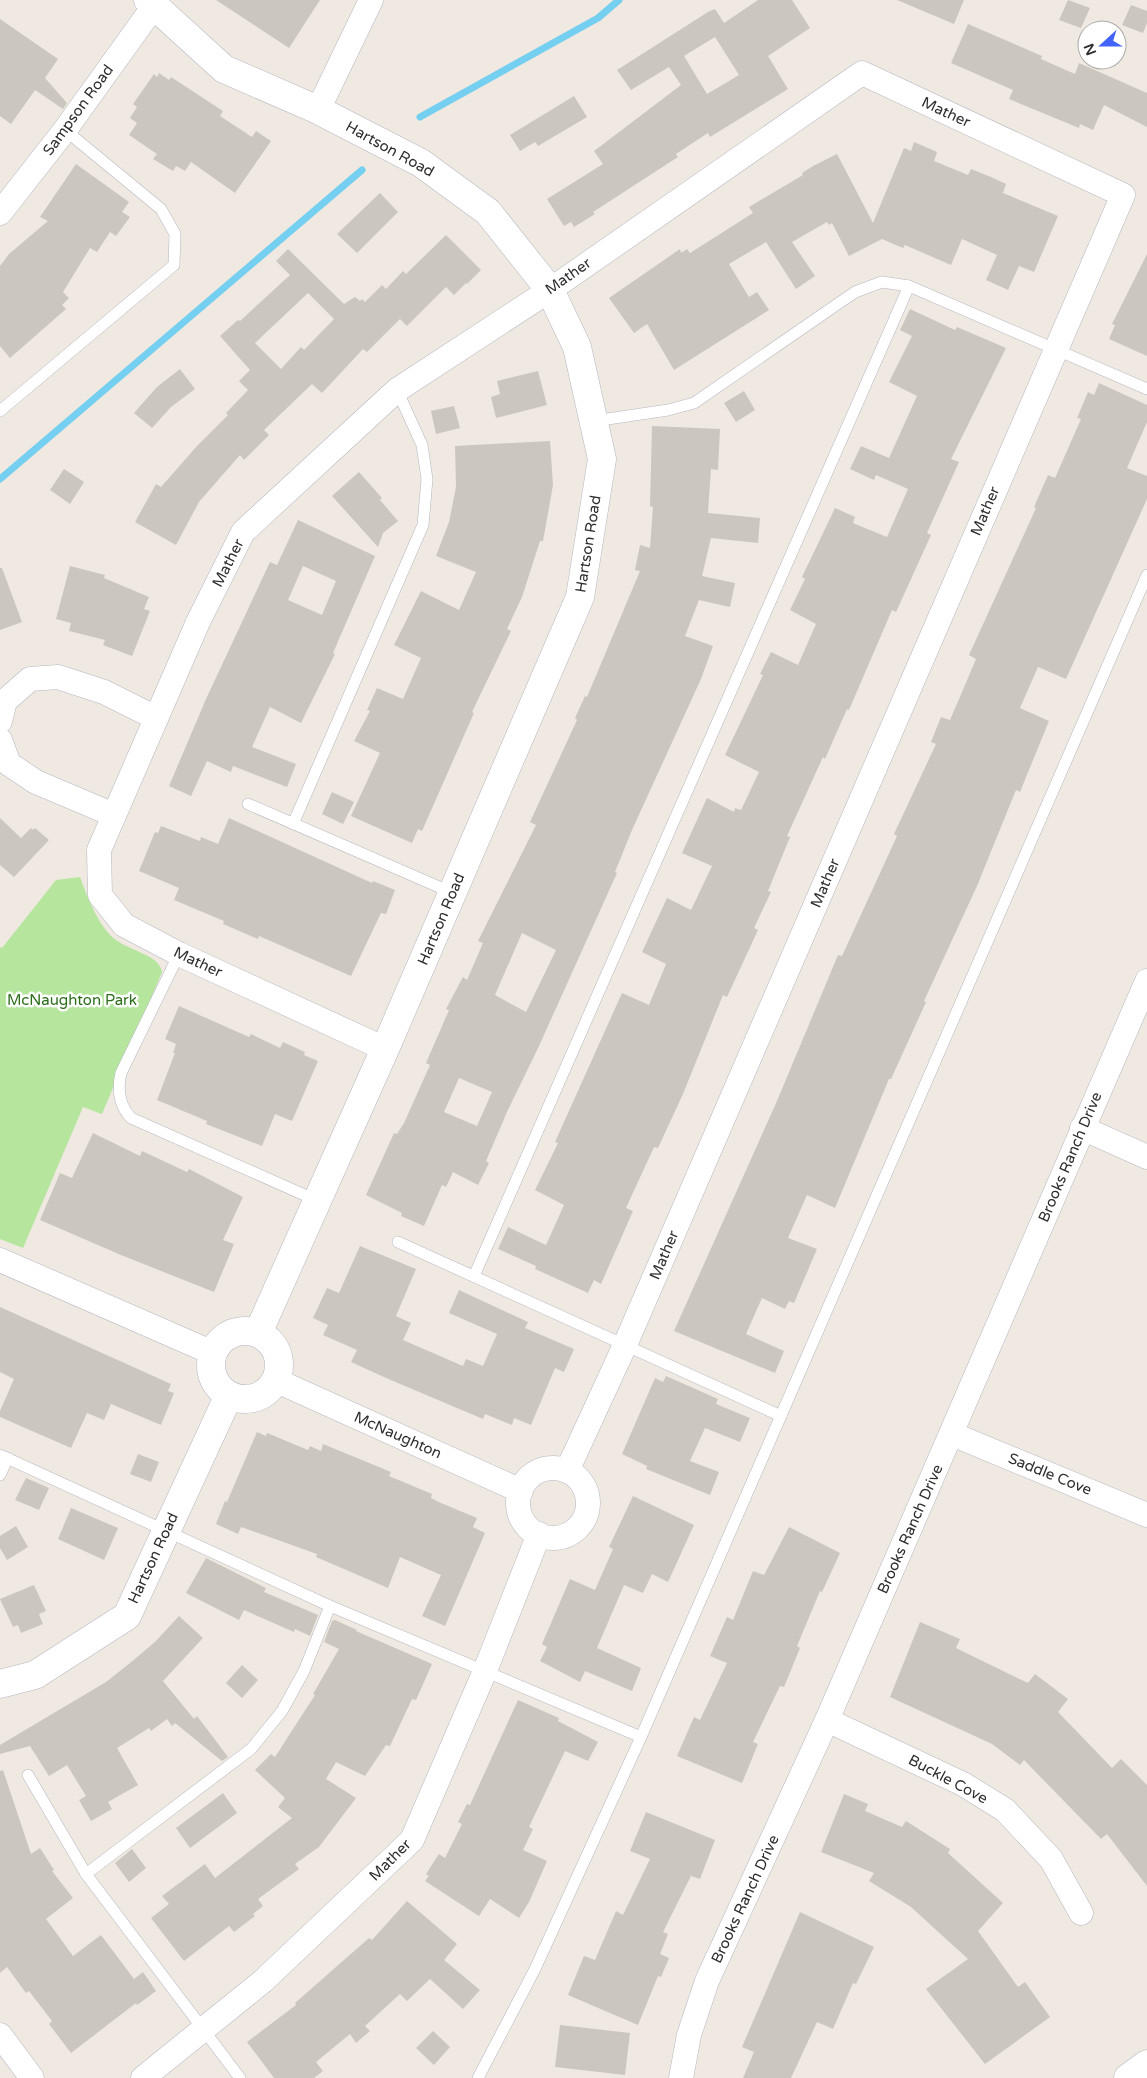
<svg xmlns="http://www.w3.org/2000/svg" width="1147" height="2078" viewBox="0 0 1147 2078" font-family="'Varela Round',sans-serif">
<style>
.green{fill:#b6e59e}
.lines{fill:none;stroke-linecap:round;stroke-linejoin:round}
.stream{stroke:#75cff0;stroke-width:7}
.building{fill:#cbc7bf;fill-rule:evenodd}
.lane-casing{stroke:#b4b7c1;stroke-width:12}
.street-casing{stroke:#b4b7c1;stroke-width:25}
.secondary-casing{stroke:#b4b7c1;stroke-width:29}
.lane{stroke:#fff;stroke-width:11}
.street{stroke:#fff;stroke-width:24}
.secondary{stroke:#fff;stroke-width:28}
.labels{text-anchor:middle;stroke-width:5;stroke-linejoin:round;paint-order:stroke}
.street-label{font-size:15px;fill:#2e2e2e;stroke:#fff}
.park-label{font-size:15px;fill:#2c6e1b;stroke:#fff}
</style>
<rect width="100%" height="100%" fill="#efe9e1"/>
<path class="green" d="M80 877C87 896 99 928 116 940 128 950 160 955 162 972L102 1114 83 1107 23 1248 0 1239V947L2 948 56 880Z"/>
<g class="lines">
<g class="stream">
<polyline points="420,117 598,18 619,0"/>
<polyline points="0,479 362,170"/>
</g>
</g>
<g class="building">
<polygon points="216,0 320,0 289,48"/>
<path d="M758 0H792L810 28 768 56 788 89 710 137 708 133 676 154 678 157 593 212 595 214 574 227 571 222 564 226 547 199 603 164 594 151 681 85 669 67 631 90 617 70 708 12 715 9 724 23ZM715 37 739 75 707 94 684 56Z"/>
<polygon points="897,0 964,0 954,24"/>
<polygon points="1068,0 1090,8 1081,28 1059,20"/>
<polygon points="1131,5 1147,11 1147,23 1143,33 1122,25"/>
<polygon points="0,19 58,59 45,78 67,103 63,109 35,90 11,124 0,116"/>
<polygon points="968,24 1042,56 1041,59 1075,74 1079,63 1147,93 1147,127 1104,105 1093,130 1080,124 1079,128 1009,99 1013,90 951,63"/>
<polygon points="159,73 169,80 171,77 223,111 220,116 252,137 256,131 271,141 235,193 191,162 185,171 176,166 173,171 153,159 157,154 129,135 137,123 130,118 137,107 133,104 154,74 157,77"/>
<polygon points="574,96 587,117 538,146 535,142 520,151 510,135"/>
<polygon points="914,142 937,152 934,161 968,175 971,169 991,177 1006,184 1003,193 1058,216 1034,272 1019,266 1008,290 986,280 997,255 962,239 951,265 905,245 903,248 882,239 849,256 832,223 829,225 827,222 792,242 815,276 796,289 766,242 729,264 749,297 757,292 769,310 674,370 647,324 634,333 609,298 680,249 681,253 687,249 690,253 753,213 749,207 803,175 802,173 813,166 837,154 873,223 904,148 911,151"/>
<polygon points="76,164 129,202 122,212 130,217 116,236 110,232 97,252 90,248 63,292 69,298 62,305 66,309 10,358 0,346 0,266 9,254 48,221 40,217"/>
<polygon points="380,193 398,212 357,253 337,234"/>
<path d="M446 235 481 270 467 284 466 283 454 295 446 287 407 326 400 319 367 352 363 349 322 393 312 384 264 430 269 435 244 460 240 455 199 502 176 545 135 522 156 484 161 487 197 446 228 415 226 413 248 390 239 381 250 370 220 336 238 320 240 321 290 275 276 261 288 249 344 304 355 297 360 301 362 299 365 302 382 285 386 289 403 271 406 274ZM308 293 334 319 304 350 301 347 281 369 255 343Z"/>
<polygon points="1147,254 1147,356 1109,339 1115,325 1112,324"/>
<polygon points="910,309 955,330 957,327 1006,348 951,459 959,462 927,533 931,535 896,612 892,610 849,710 847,709 825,759 823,757 787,836 790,837 768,891 771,892 754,928 758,930 727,997 723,995 683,1094 658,1148 654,1147 626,1208 633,1211 601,1284 594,1280 588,1293 535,1269 536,1266 498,1249 508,1227 546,1245 564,1205 535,1190 558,1143 555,1142 622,993 649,1005 666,964 642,952 667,898 691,910 712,866 682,853 707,798 734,812 735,808 741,810 759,772 725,755 763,675 760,674 771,652 798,665 816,624 790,610 805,579 802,577 835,508 855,517 853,523 887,537 908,489 876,475 874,480 850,469 861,446 889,458 917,396 889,382 912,336 900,330"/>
<polygon points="180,369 195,389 171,407 152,428 134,413 157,387"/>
<polygon points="538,371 547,405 496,418 491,397 500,394 497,381"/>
<polygon points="1099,383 1147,405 1147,422 1127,468 1147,476 1147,499 1066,679 1038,667 1020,708 1049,721 1020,792 1016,790 977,886 924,1001 926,1002 891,1079 889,1079 835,1208 807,1195 788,1238 817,1249 794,1303 789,1301 785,1309 762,1298 746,1334 784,1351 775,1373 674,1331 777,1101 838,955 842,956 897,836 894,834 936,744 931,742 941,717 950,720 965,685 976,659 969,655 1036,508 1034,507 1048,475 1055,478 1081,419 1077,418 1088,392 1094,395"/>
<polygon points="744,391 755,410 736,422 724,403"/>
<polygon points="454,406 460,428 436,434 431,411"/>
<path d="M652 426 720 429 718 470 711 469 708 513 760 518 758 543 711 538 702 576 735 583 730 607 699 600 685 636 713 646 701 679 632 830 615 872 617 873 539 1046 507 1112 486 1161 489 1163 478 1185 453 1172 446 1187 442 1185 424 1226 401 1216 402 1213 366 1195 394 1133 397 1134 404 1123 430 1065 426 1063 449 1010 446 1009 463 977 467 980 483 943 478 941 536 825 530 822 577 720 575 718 585 696 587 697 640 571 635 570 640 545 650 548 653 507 650 506ZM522 933 556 950 526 1012 495 995ZM459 1078 492 1092 477 1126 444 1112Z"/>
<polygon points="550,441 553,485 543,541 540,541 522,597 507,629 511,631 472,712 474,713 422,831 418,829 412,843 351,816 380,753 354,741 370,711 367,710 377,688 403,699 421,658 394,645 421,591 459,610 476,572 436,556 449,522 456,487 455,446"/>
<polygon points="64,469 84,482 70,504 50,490"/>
<polygon points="359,472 382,498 380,500 398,521 383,533 378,547 332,496"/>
<path d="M298 520 375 556 333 653 335 654 301 723 270 707 252 747 296 764 287 787 233 766 231 772 207 761 191 796 169 786 206 699 270 562 277 565ZM303 566 336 581 322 615 288 600Z"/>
<polygon points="70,566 105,575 104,578 149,597 144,609 150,611 132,656 103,645 105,640 69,631 71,623 56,619"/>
<polygon points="0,568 2,568 22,622 0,630"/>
<polygon points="332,792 354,802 343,824 322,814"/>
<polygon points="0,818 21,838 31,828 33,830 35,828 49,840 14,877 0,865"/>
<polygon points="229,818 372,883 373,881 395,890 386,914 381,913 351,976 259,936 258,939 223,924 224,921 174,900 179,888 139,871 155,832 158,833 161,826 200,841 201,837 218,844"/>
<polygon points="179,1006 249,1037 251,1034 280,1048 283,1042 305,1052 304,1055 318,1061 292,1121 275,1114 262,1146 206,1124 207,1121 157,1100 175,1053 173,1053 176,1044 165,1039"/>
<polygon points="93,1133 140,1156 142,1151 187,1172 189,1169 243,1197 223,1240 234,1244 214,1292 121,1255 40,1220 60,1173 72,1178"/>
<polygon points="360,1246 416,1269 396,1316 411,1323 403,1340 463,1366 466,1359 483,1366 497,1334 449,1313 459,1290 528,1322 525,1328 574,1349 564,1372 555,1368 531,1425 514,1418 512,1425 485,1414 483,1419 386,1378 351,1362 357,1350 323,1335 328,1325 313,1318 327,1288 339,1293"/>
<polygon points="0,1307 171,1384 168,1391 174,1393 161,1425 111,1404 104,1420 87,1413 71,1448 0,1417 0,1411 14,1379 0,1372"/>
<polygon points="666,1376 718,1399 716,1404 750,1418 740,1442 705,1428 690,1461 719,1472 710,1495 646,1469 647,1466 622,1454 655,1378 663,1382"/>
<polygon points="257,1432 266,1436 267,1433 308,1450 310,1446 321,1451 323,1444 391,1472 389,1476 432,1494 431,1498 441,1503 477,1518 473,1527 485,1533 445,1626 422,1616 441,1575 400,1557 388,1588 316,1557 317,1554 241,1527 238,1534 216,1524 225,1501 227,1502"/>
<polygon points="138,1454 159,1462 151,1482 130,1474"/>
<polygon points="26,1478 49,1488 39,1510 15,1500"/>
<polygon points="633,1496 694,1525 668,1582 652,1574 643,1593 624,1585 597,1648 641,1668 632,1691 585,1671 580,1682 540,1661 547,1647 542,1644 570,1579 595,1590 613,1549 609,1547"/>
<polygon points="71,1508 118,1528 104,1560 58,1539"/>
<polygon points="16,1526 28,1547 7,1560 0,1548 0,1536"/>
<polygon points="789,1527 840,1553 822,1592 820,1591 797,1646 800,1648 784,1687 780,1686 753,1742 758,1744 742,1783 677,1756 694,1717 700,1720 727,1663 710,1656 727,1617 733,1620 753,1571 764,1575"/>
<polygon points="206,1558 266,1588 264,1592 318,1615 310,1636 295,1629 294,1632 244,1610 239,1620 186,1593"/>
<polygon points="34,1585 46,1611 39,1614 43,1624 21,1633 18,1625 13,1627 0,1599"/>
<polygon points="179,1616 203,1638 163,1681 194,1719 197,1716 228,1757 222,1761 175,1723 172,1726 167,1719 151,1731 149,1728 117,1748 138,1785 108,1802 112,1809 91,1821 79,1800 86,1796 67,1765 49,1776 30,1746 0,1754 0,1745 106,1682 130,1663 155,1642"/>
<polygon points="335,1620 357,1630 356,1631 432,1664 416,1700 412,1699 390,1746 386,1745 365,1776 336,1762 326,1779 356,1798 319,1847 295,1864 299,1869 258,1899 263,1906 253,1914 255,1916 234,1932 229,1926 184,1961 151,1918 169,1904 162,1896 205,1864 215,1878 292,1818 278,1807 285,1798 255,1770 271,1754 275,1757 315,1695 313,1694 339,1649 324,1642 332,1621"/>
<polygon points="920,1622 960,1639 956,1648 1028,1683 1035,1674 1068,1699 1058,1712 1112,1768 1121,1759 1147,1785 1147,1886 1107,1834 1101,1839 1024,1760 1020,1765 992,1744 890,1697"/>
<polygon points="242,1665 258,1680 242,1698 226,1683"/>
<polygon points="518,1700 559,1718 558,1721 598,1742 588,1761 565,1751 529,1827 533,1829 523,1850 547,1861 529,1902 519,1918 490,1899 479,1916 425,1881 429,1876 426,1874 439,1854 445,1858 462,1824 458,1822 467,1804 470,1805"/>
<polygon points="3,1770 31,1854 40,1848 54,1870 52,1871 73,1898 46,1919 73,1956 101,1935 134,1979 143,1972 156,1991 137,2005 136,2003 71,2053 49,2024 52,2021 29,1991 26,1993 7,1967 0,1973 0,1771"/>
<polygon points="223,1793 237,1813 190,1848 176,1828"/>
<polygon points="844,1794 868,1804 865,1811 902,1827 906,1821 950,1849 948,1853 1003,1903 978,1931 1018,1987 1025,1982 1050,2017 985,2064 926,1989 968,1959 911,1907 869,1881 874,1873 821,1852"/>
<polygon points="646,1812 715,1840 700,1879 691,1876 663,1932 668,1934 660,1954 669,1958 661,1977 658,1976 638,2025 568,1995 584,1956 595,1960 616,1911 623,1915 650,1859 630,1851"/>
<polygon points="132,1849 146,1868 129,1882 115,1863"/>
<polygon points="407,1901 457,1944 444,1960 480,1990 463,2009 430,1979 407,2001 400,1994 365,2026 370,2031 356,2043 350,2034 316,2062 323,2071 314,2078 274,2078 247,2042 296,2005 295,2003 369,1938 372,1940"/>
<polygon points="800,1912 874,1947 856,1984 853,1983 833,2029 817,2022 791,2078 743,2078 754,2052 742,2047"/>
<polygon points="560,2025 630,2033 625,2075 555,2067"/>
<polygon points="433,2031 450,2047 434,2065 416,2048"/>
</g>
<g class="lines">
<g class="lane-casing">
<g id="lane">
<polyline points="0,411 174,265 175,234 161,209 65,130"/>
<polyline points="594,421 668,410 694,403 855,292 882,282 909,286 1147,389"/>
<polyline points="248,804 453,893"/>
<polyline points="293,824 423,525 427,479 422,445 397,390"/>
<path d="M179 954 121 1073C117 1090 119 1105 131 1118L318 1201"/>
<polyline points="398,1242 781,1416"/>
<polyline points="474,1276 909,286"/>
<polyline points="0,1455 330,1606 641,1737"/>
<polyline points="0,1475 8,1458"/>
<polyline points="28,1775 86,1874 240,2078"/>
<polyline points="86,1874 251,1749 282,1711 304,1671 330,1606"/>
<polyline points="478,2078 535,1969 641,1737 1147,575"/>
</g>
</g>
<g class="street-casing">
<g id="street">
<polyline points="318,110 371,0"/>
<polyline points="0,213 65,130 154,6"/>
<polyline points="0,721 5,701 30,679 58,677 104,692 156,718"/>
<polyline points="0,740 9,764 36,782 114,815"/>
<polyline points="385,1049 179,954 124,925 100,895 99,850 198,622 243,532 397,390 550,290 862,73 1123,195 625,1345 567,1471"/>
<polyline points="1082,1128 1147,1157"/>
<polyline points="0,1260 213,1353"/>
<polyline points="275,1380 521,1491"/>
<polyline points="952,1434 1147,1515"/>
<circle cx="553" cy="1503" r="35"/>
<polyline points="827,1720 963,1784 1005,1810 1051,1859 1081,1913"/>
<polyline points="0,2035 32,2078"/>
<polyline points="143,2078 263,1981 412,1840 485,1671 539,1534"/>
<polyline points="681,2078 689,2035 707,1981 827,1720 1147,981"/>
</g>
</g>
<g class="secondary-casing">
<g id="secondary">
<polyline points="148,0 224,69 318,110 421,163 488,212 550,290 577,347 602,459 580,597 385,1049 258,1333"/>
<circle cx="245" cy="1365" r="34"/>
<polyline points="0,1684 35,1675 127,1616 229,1395"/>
<polyline points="1128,2078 1147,2064"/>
</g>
</g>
<use href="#lane" class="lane"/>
<use href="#street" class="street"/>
<use href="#secondary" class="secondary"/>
</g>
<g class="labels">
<g class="street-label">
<text transform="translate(78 110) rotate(-54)" y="5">Sampson Road</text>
<text transform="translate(946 112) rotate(25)" y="5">Mather</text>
<text transform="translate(390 149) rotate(29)" y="5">Hartson Road</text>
<text transform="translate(568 276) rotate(-35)" y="5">Mather</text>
<text transform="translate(985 511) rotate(-67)" y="5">Mather</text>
<text transform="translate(588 544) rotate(-81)" y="5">Hartson Road</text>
<text transform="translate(228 563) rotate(-63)" y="5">Mather</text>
<text transform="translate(825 883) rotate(-67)" y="5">Mather</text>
<text transform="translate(441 919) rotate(-67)" y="5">Hartson Road</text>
<text transform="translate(198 962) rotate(25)" y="5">Mather</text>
<text transform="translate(1070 1157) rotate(-67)" y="5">Brooks Ranch Drive</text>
<text transform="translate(664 1255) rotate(-67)" y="5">Mather</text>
<text transform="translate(398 1435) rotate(24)" y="5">McNaughton</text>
<text transform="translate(1050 1474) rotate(22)" y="5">Saddle Cove</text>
<text transform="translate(910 1529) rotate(-66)" y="5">Brooks Ranch Drive</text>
<text transform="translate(153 1558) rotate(-65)" y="5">Hartson Road</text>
<text transform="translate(948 1779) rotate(28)" y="5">Buckle Cove</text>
<text transform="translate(390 1860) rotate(-45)" y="5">Mather</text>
<text transform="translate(745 1899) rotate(-65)" y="5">Brooks Ranch Drive</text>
</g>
<g class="park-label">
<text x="72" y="1005">McNaughton Park</text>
</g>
</g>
<g transform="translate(1102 45) rotate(249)"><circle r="24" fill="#ffffff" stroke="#ababab"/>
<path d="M0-4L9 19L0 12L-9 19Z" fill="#4264fb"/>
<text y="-8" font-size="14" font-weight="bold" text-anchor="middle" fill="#2e2e2e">N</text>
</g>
</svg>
